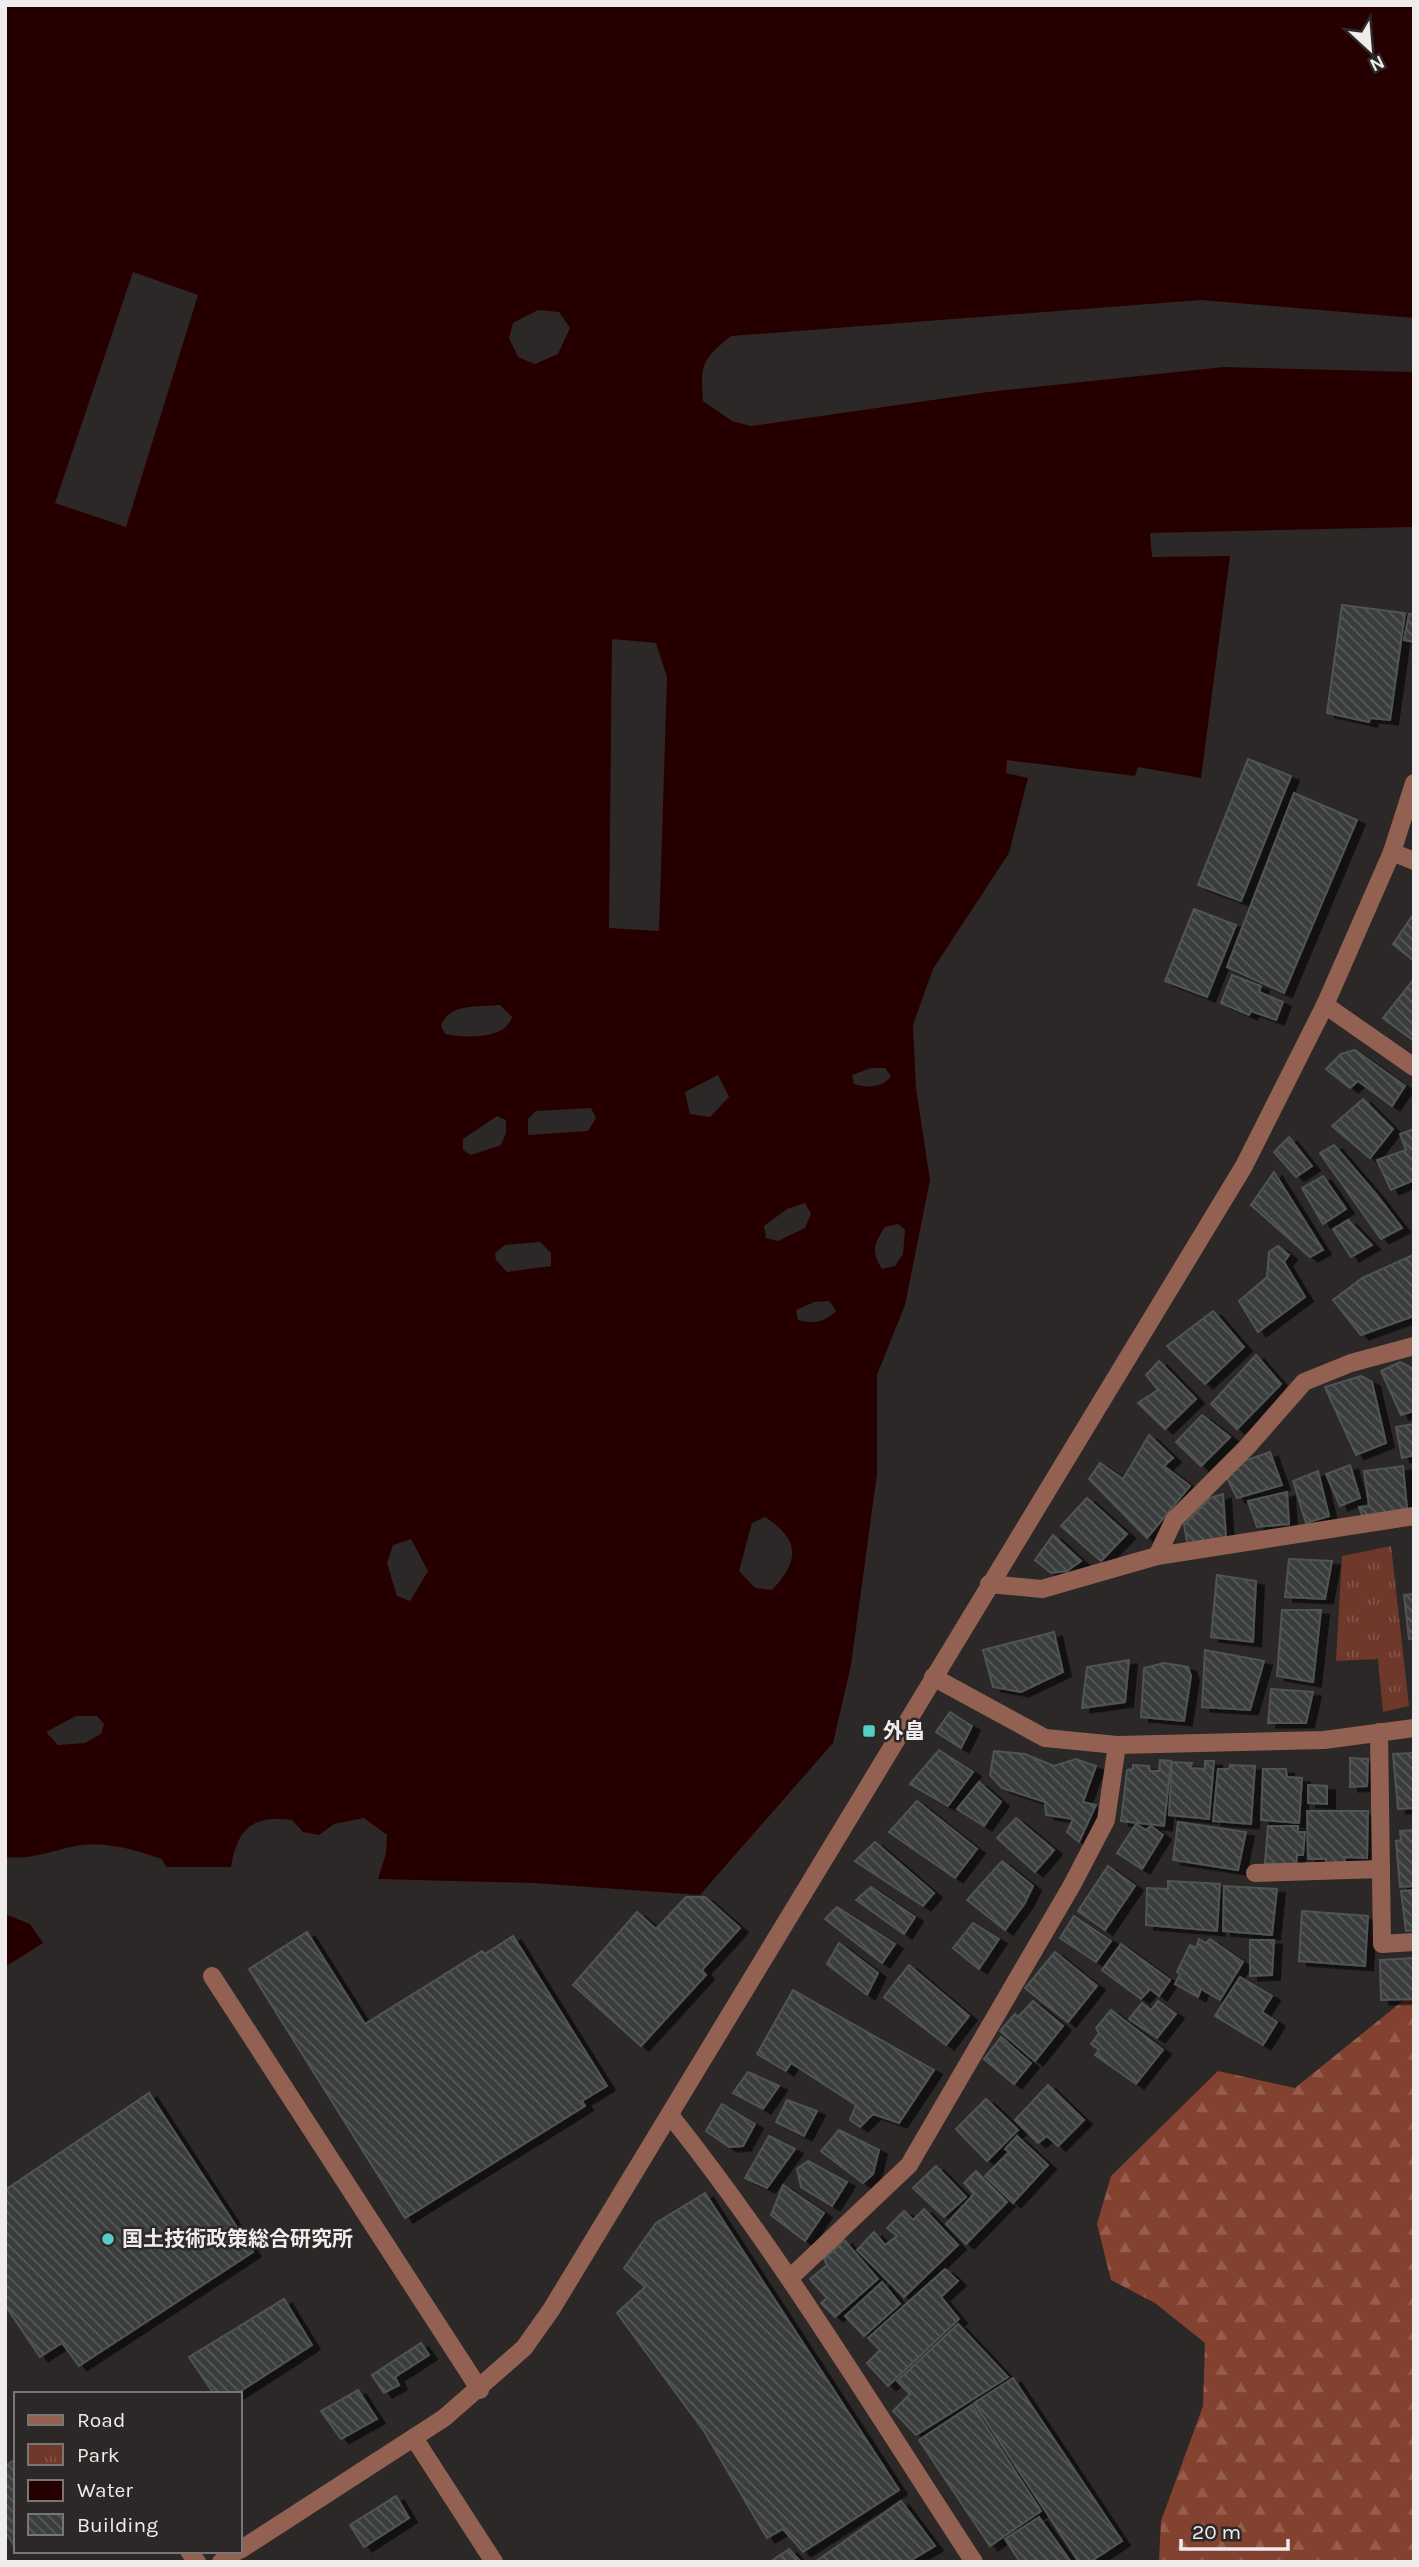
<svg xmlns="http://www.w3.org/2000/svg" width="1419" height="2567" viewBox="0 0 1419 2567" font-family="Karla,'Noto Sans JP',sans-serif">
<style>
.forest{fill:url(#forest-firs)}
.park{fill:url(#park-tufts)}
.water{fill:#260000;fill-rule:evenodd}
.pier{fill:#2c2827}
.building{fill:url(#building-back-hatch);stroke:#505454;stroke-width:2;filter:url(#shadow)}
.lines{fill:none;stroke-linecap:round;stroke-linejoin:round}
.service{stroke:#936152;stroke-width:18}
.minor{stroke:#936152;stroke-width:18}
.tertiary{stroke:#936152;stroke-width:18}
.poi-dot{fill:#55cec6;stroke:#2c2827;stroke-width:2.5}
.labels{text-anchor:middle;stroke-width:5;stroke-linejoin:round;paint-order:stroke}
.poi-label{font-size:21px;font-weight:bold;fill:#efeceb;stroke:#2c2827;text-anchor:start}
</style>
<defs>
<pattern id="forest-firs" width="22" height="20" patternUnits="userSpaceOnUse" patternTransform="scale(1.75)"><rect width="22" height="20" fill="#83412f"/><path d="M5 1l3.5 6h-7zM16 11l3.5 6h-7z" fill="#955d4d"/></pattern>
<pattern id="park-tufts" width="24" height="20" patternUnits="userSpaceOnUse" patternTransform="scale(1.75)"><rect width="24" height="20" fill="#6e382a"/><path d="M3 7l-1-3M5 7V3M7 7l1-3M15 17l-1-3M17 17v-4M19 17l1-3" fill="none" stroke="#835549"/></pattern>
<pattern id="building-back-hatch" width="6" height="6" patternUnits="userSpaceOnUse" patternTransform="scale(1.75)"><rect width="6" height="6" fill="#3a3e3e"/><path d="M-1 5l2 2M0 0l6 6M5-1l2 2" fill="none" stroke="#575a5a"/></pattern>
<filter id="shadow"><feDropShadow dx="8" dy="4.5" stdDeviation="0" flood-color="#0009"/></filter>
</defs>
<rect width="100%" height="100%" fill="#2c2827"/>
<polygon class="forest" points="1410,1995 1414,1995 1414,2562 1159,2562 1161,2521 1203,2406 1205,2343 1155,2303 1111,2280 1097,2224 1111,2176 1218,2071 1295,2088"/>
<polygon class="park" points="1391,1546 1409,1706 1383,1712 1378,1659 1336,1661 1342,1556"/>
<g class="water">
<path d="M5 5H1414V318L1201 300 731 336C702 360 700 364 703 401L732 421 751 426 988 392 1224 367 1414 372V527L1150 533 1152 557 1230 556 1201 778 1138 767 1135 776 1007 760 1006 773 1028 778 1009 853 933 969 913 1025 916 1088 930 1180 905 1305 877 1375V1474L851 1665 833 1743 700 1895 533 1883 378 1879 386 1853 387 1835 364 1818 334 1824 319 1835 303 1832 292 1820C252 1815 238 1828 231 1867H166L162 1859C133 1849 106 1841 75 1846 51 1851 31 1860 5 1857ZM538 310 559 312 570 328 558 354 535 364 518 357 509 338 513 323ZM500 1005 512 1017C505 1040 466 1038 445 1034L441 1026C448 1003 479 1007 500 1005ZM871 1068H885L891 1076C883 1088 866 1088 854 1084L852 1075ZM718 1075 729 1097 710 1117 690 1114 685 1092ZM591 1108 596 1118 588 1131 528 1135V1119L536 1111ZM497 1116 506 1120V1133L501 1145 471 1155 463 1150V1139ZM805 1203 811 1214 805 1228 778 1241 766 1238 764 1226 787 1209ZM898 1224 905 1230 903 1254 895 1266 882 1269C871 1252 874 1243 885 1227ZM540 1242 551 1253V1266L507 1272 496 1260 495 1253 505 1245ZM829 1301 836 1311C824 1323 813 1324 798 1320L796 1310 814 1302ZM765 1517C800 1540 800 1560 772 1590L755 1588 739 1571 752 1523ZM411 1539 428 1571 410 1601 397 1596 387 1563 393 1545ZM76 1716H97L104 1724 101 1734 85 1743 58 1745 46 1732Z"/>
<polygon points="5,1914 30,1924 43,1943 5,1967"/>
</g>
<g class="pier">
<polygon points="133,272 198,295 126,527 55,503"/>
<polygon points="612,639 656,643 667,677 659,931 609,928"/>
</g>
<g class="building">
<polygon points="1342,605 1405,613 1390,720 1370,718 1369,722 1327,713"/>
<polygon points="1409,614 1414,614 1414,642 1404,640"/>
<polygon points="1248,759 1291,776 1241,901 1198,885"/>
<polygon points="1294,793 1357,820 1284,993 1227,967"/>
<polygon points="1194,909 1236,925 1207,997 1165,981"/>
<polygon points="1413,915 1414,916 1414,961 1393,944"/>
<polygon points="1232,975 1261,986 1259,992 1283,1002 1276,1020 1251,1011 1249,1015 1221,1003"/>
<polygon points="1414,979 1414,1041 1383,1018"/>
<polygon points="1355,1050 1405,1086 1392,1106 1358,1081 1350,1088 1326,1069 1341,1054"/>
<polygon points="1363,1099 1393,1129 1370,1158 1332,1126"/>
<polygon points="1414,1129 1414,1180 1391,1190 1377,1160 1406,1150 1400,1134"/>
<polygon points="1289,1137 1312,1166 1296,1177 1274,1152"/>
<polygon points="1334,1145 1376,1194 1402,1228 1381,1239 1320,1153"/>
<polygon points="1274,1172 1323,1250 1310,1257 1251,1205"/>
<polygon points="1323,1176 1346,1209 1323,1224 1302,1188"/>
<polygon points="1348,1220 1372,1245 1351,1257 1333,1229"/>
<polygon points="1278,1246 1289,1255 1284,1262 1305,1297 1258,1332 1239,1301 1267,1277 1269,1252"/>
<polygon points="1413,1255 1414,1316 1361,1335 1333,1300 1362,1278"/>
<polygon points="1213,1311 1244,1347 1205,1384 1167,1346"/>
<polygon points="1256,1355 1281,1384 1237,1429 1211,1404"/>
<polygon points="1159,1361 1196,1399 1165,1429 1138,1403 1158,1390 1146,1375"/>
<polygon points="1400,1362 1414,1369 1414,1411 1401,1415 1381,1371"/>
<polygon points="1361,1376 1372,1382 1386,1443 1356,1455 1325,1387"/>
<polygon points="1202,1415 1230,1437 1201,1466 1176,1442"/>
<polygon points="1414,1424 1414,1455 1402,1458 1396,1427"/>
<polygon points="1149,1435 1173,1458 1164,1466 1190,1486 1147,1538 1089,1479 1100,1463 1123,1479"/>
<polygon points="1270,1452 1282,1485 1237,1498 1227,1478 1241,1462"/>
<polygon points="1350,1465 1360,1498 1340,1506 1326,1474"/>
<polygon points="1403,1466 1407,1508 1364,1521 1359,1507 1369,1506 1364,1471"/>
<polygon points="1318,1471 1329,1516 1306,1523 1293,1481"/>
<polygon points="1287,1492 1289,1524 1257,1527 1248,1501"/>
<polygon points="1223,1494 1226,1537 1188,1547 1184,1525 1210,1498"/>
<polygon points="1087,1498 1127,1534 1101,1561 1061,1526"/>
<polygon points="1053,1535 1081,1561 1067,1571 1051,1573 1035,1560"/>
<polygon points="1289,1559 1332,1561 1325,1599 1285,1597"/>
<polygon points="1217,1575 1256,1581 1253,1642 1211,1637"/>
<polygon points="1414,1594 1414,1638 1409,1639 1404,1595"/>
<polygon points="1282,1610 1321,1610 1313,1682 1277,1676"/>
<polygon points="1054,1632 1063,1672 1021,1692 993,1687 983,1650"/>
<polygon points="1205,1650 1264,1661 1250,1710 1202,1707"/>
<polygon points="1129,1660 1125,1702 1082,1708 1087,1667"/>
<polygon points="1164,1663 1188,1667 1191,1676 1184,1721 1141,1717 1144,1668"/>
<polygon points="1271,1689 1313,1692 1306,1723 1268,1723"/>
<polygon points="950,1712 972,1726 961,1748 936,1732"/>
<polygon points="939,1750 973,1772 948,1806 910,1784"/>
<polygon points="994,1751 1025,1754 1054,1766 1076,1759 1096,1766 1083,1802 1096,1805 1079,1842 1067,1832 1073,1819 1046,1815 1045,1802 1002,1788 990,1775"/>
<polygon points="1414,1753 1414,1808 1398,1809 1393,1754"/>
<polygon points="1350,1758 1368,1759 1367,1786 1350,1787"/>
<polygon points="1160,1760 1171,1761 1164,1826 1121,1821 1127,1770 1133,1769 1133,1765 1149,1766 1150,1771 1159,1771"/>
<polygon points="1205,1761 1214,1761 1209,1819 1169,1815 1172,1762 1192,1763 1190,1768 1205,1769"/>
<polygon points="1230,1765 1255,1766 1251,1824 1213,1821 1218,1769 1229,1769"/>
<polygon points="1263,1769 1286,1769 1287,1777 1302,1778 1299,1823 1261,1820"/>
<polygon points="979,1782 1001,1802 984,1826 957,1809"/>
<polygon points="1308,1785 1327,1786 1327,1804 1308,1803"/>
<polygon points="917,1801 977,1849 955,1878 889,1832"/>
<polygon points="1307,1811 1368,1811 1367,1858 1344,1857 1345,1863 1326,1864 1326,1859 1308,1859"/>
<polygon points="1016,1818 1054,1850 1035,1872 997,1838"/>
<polygon points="1178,1822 1246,1832 1238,1870 1173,1860"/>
<polygon points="1136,1824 1146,1830 1151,1826 1163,1835 1142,1869 1117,1853"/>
<polygon points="1268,1826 1298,1826 1298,1832 1305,1832 1303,1855 1297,1855 1296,1866 1265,1863"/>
<polygon points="1414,1830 1414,1886 1400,1887 1396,1841 1401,1840 1400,1831"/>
<polygon points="875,1842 934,1893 923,1906 855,1861"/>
<polygon points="1002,1861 1033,1886 1025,1903 1005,1930 967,1900"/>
<polygon points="1108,1866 1135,1886 1105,1930 1078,1911"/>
<polygon points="1168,1881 1220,1884 1217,1931 1146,1925 1147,1888 1168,1889"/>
<polygon points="1224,1886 1277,1889 1272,1935 1223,1931"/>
<polygon points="871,1887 915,1917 904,1934 856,1900"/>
<polygon points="1414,1890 1414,1930 1406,1931 1401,1891"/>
<polygon points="686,1897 705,1897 740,1928 702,1970 706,1975 641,2046 573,1985 637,1912 656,1929"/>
<polygon points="837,1907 895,1944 882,1963 825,1919"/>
<polygon points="1302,1911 1368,1916 1365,1966 1299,1961"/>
<polygon points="1074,1916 1111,1941 1096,1962 1060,1938"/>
<polygon points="973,1923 999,1939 979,1969 953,1948"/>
<polygon points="307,1932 365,2024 482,1951 485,1954 513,1936 607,2086 582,2101 585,2106 405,2218 249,1969"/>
<polygon points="1199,1939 1206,1943 1210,1939 1243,1962 1220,2000 1201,1989 1198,1997 1175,1984 1180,1974 1177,1972 1190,1945 1196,1948"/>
<polygon points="1250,1940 1274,1940 1272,1975 1250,1976"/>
<polygon points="839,1943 878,1973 867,1995 827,1964"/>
<polygon points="1121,1944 1170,1980 1159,1996 1150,1989 1141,1999 1102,1970"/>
<polygon points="1055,1952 1097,1986 1068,2022 1025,1988"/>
<polygon points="1414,1958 1414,1999 1381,2000 1380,1960"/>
<polygon points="909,1965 969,2016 946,2045 884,1997"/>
<polygon points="1240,1977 1272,1996 1262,2012 1277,2022 1263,2045 1215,2016"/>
<polygon points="793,1990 934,2070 899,2123 873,2114 860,2127 850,2120 856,2105 791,2063 786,2071 757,2054"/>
<polygon points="1033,2001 1063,2026 1035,2061 1000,2031 1015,2014 1018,2017"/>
<polygon points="1158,2001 1176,2014 1157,2038 1129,2019 1142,2003 1151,2010"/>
<polygon points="1111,2010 1163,2050 1136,2084 1095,2055 1099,2050 1091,2044 1099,2033 1096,2028"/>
<polygon points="1001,2037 1031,2063 1014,2084 984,2059"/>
<polygon points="748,2072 779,2086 763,2109 733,2093"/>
<polygon points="1048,2085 1084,2120 1058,2146 1047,2136 1038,2143 1015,2120"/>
<polygon points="149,2093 253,2252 79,2366 62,2343 40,2357 5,2305 5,2190"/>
<polygon points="986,2099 1018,2130 987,2161 956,2129"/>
<polygon points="787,2100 817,2111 804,2136 776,2122"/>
<polygon points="722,2104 755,2124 743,2146 729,2147 706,2131"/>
<polygon points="839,2130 879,2150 873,2174 863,2183 821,2151"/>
<polygon points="769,2136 795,2149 767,2188 745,2178"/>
<polygon points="1017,2136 1048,2165 1013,2203 985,2176 1009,2152 1005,2149"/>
<polygon points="808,2161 847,2182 832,2206 801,2187 797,2169"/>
<polygon points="936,2166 966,2197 944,2217 913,2188"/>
<polygon points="976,2171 1007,2202 966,2244 946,2224 974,2194 964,2183"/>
<polygon points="783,2185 824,2213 805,2241 771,2215"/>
<polygon points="705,2193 899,2490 803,2552 783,2529 767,2538 704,2431 617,2313 645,2287 624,2268 656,2223"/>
<polygon points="924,2209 958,2245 904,2297 857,2250 874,2232 885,2245 897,2236 887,2228 904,2211 913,2220"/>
<polygon points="844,2240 878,2279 835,2317 821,2303 827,2298 810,2279 827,2265 824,2259"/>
<polygon points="945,2269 958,2281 941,2297 959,2319 888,2386 867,2363 880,2350 868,2338"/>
<polygon points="882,2282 900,2304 864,2336 845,2316"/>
<polygon points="284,2299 312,2345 236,2394 214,2394 189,2357"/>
<polygon points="958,2324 1008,2377 916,2435 893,2411 910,2394 897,2381"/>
<polygon points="421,2343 429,2355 395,2377 399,2385 384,2393 372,2375"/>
<polygon points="1013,2378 1122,2541 1090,2562 1079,2562 974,2403"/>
<polygon points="358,2390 377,2419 341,2439 321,2411"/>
<polygon points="972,2405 1041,2511 990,2546 919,2440"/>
<polygon points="16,2459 16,2543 13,2544 5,2531 5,2466"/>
<polygon points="396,2496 409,2518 364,2547 350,2525"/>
<polygon points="901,2501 935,2546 908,2562 815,2562"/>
<polygon points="1039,2517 1071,2562 1020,2562 1005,2539"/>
<polygon points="789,2549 801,2562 770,2562"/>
</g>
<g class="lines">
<g class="service">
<polyline points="1157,1556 1174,1520 1247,1447 1304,1382 1351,1363 1414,1346"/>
<polyline points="212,1976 480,2390"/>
<polyline points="791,2277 909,2165 1072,1885 1106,1820 1117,1745"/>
<polyline points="189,2551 197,2562"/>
</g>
<g class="minor">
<polyline points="1392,852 1414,861"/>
<polyline points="1325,1005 1414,1067"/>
<polyline points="989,1584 1042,1589 1157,1556 1414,1516"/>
<polyline points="933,1677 1045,1738 1117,1745 1324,1740 1414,1728"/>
<polyline points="1379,1732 1382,1944 1414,1942"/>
<polyline points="1255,1873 1381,1869"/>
<path d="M670 2115C782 2256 875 2411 974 2562"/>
<polyline points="414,2438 494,2562"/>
</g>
<g class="tertiary">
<polyline points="240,2550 444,2418 524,2348 551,2310 1244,1166 1325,1005 1392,852 1414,783"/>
<polyline points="221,2562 237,2551"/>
</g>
</g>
<g class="poi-dot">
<rect x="862" y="1724" width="14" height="14" rx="3.5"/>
<circle cx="108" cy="2239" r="7"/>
</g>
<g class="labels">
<g class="poi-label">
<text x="883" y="1738">外畠</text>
<text x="122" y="2246">国土技術政策総合研究所</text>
</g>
</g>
<rect width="1419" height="2567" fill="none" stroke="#efeceb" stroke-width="14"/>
<rect x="14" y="2392" width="228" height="161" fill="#2c2827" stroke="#7a7675" stroke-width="2"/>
<rect x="28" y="2415" width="35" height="10" fill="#936152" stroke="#7a7675" stroke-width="2"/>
<text x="77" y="2427" font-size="21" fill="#efeceb">Road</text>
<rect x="28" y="2444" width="35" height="21" fill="url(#park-tufts)" stroke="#7a7675" stroke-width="2"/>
<text x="77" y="2462" font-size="21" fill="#efeceb">Park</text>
<rect x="28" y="2480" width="35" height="21" fill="#260000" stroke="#7a7675" stroke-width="2"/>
<text x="77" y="2497" font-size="21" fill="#efeceb">Water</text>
<rect x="28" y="2514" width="35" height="21" fill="url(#building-back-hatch)" stroke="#7a7675" stroke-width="2"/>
<text x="77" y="2532" font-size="21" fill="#efeceb">Building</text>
<g transform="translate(1370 49) rotate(154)" stroke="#2c2827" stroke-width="5" paint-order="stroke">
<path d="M0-5L12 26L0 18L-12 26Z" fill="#efeceb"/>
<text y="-10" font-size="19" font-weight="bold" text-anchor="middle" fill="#efeceb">N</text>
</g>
<path d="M1181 2539v10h107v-10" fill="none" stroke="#efeceb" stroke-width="3.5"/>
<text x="1192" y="2539" font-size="21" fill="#efeceb" stroke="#2c2827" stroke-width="5" paint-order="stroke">20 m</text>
</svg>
